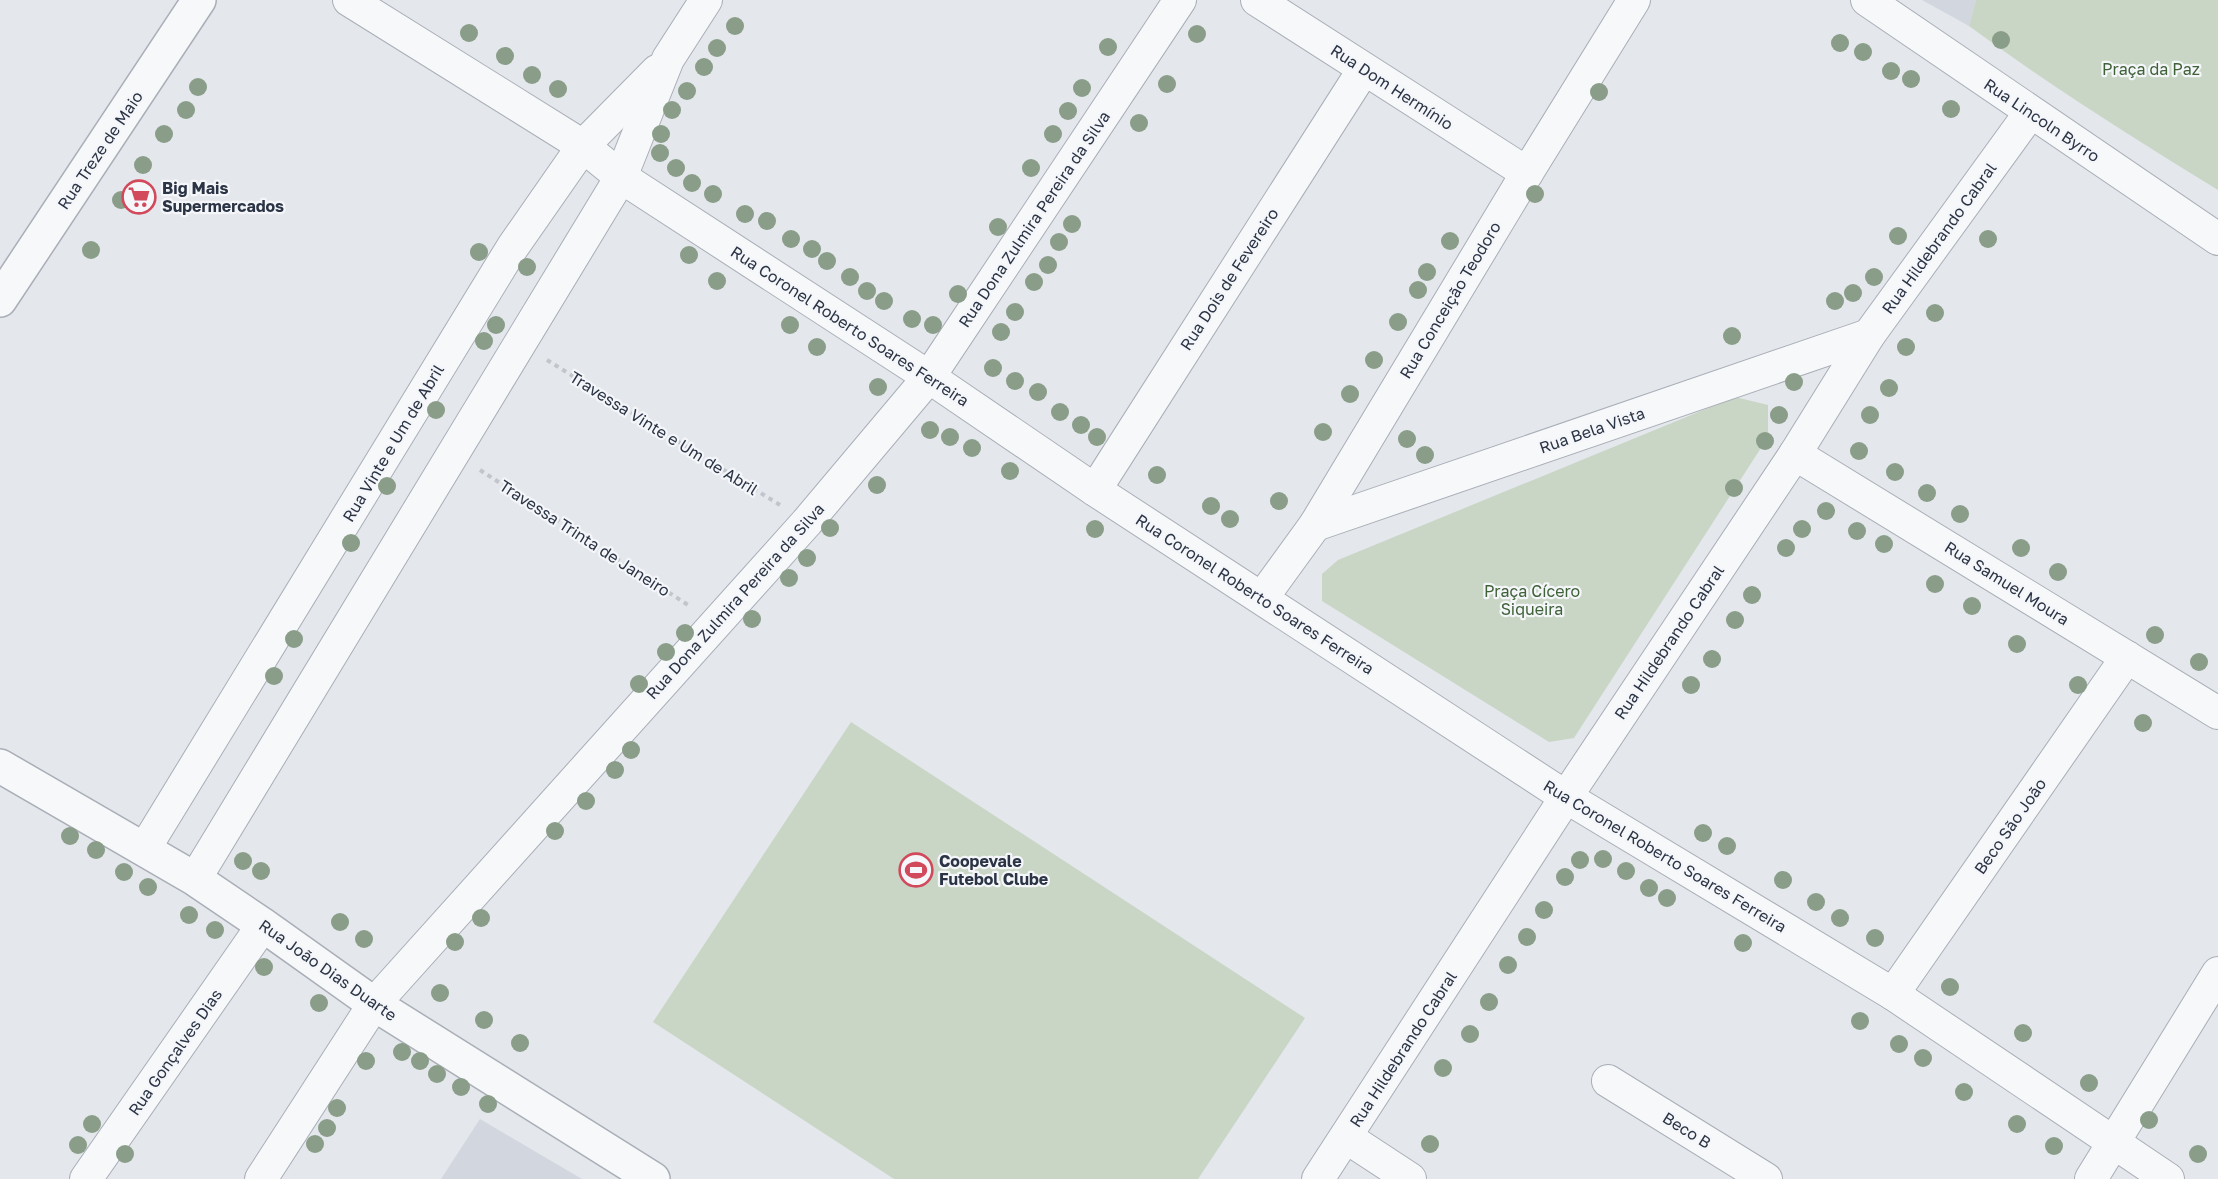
<svg xmlns="http://www.w3.org/2000/svg" width="2218" height="1179" viewBox="0 0 2218 1179" font-family="'Golos Text',sans-serif">
<style>
.built{fill:#d2d6de}
.green{fill:#c9d6c5}
.lines{fill:none;stroke-linecap:round;stroke-linejoin:round}
.minor-casing{stroke:#a9aeb7;stroke-width:34}
.tertiary-casing{stroke:#a9aeb7;stroke-width:36}
.path{stroke:#c2c5cb;stroke-width:4;stroke-dasharray:4.5 4.5;stroke-linecap:butt}
.minor{stroke:#f7f8fa;stroke-width:32}
.tertiary{stroke:#f7f8fa;stroke-width:33}
.tree{fill:#899d89}
.labels{text-anchor:middle;stroke-width:4.5;stroke-linejoin:round;paint-order:stroke}
.park-label{font-size:16px;fill:#3f6138;stroke:#f4f6f9}
.street-label{font-size:16px;fill:#2b3445;stroke:#f4f6f9}
.poi-label{font-size:16px;font-weight:bold;fill:#2b3445;stroke:#f4f6f9;text-anchor:start}
</style>
<rect width="100%" height="100%" fill="#e4e7ec"/>
<g class="built">
<polygon points="1922,0 1976,0 1969,26"/>
<polygon points="480,1119 582,1179 441,1179"/>
</g>
<g class="green">
<path d="M1976 0H2218V190C2133 138 2049 85 1969 26Z"/>
<polygon points="1735,397 1768,405 1768,437 1574,738 1549,742 1322,601 1322,574 1338,560"/>
<polygon points="851,722 1305,1018 1198,1179 894,1179 653,1022"/>
</g>
<g class="lines">
<g class="minor-casing">
<g id="minor">
<polyline points="349,0 583,146 621,177 929,377 1095,490 1566,797 1893,994 2168,1179"/>
<polyline points="1257,0 1527,173"/>
<polyline points="1867,0 2218,239"/>
<polyline points="1795,454 2218,713"/>
<polyline points="1095,490 1364,69"/>
<polyline points="1315,525 1869,335"/>
<polyline points="1262,598 1315,525 1527,173 1634,0"/>
<polyline points="145,848 512,248 583,146 657,71"/>
<polyline points="195,879 621,177 668,59 706,0"/>
<polyline points="1893,994 2127,657"/>
<polyline points="1608,1081 1766,1179"/>
<polyline points="1346,1137 1410,1179"/>
<polyline points="86,1179 263,925"/>
<polyline points="261,1179 374,1004 807,522 929,377 1180,0"/>
<polyline points="1318,1179 1566,797 1795,454 1869,335 2030,113"/>
<polyline points="2091,1179 2218,973"/>
</g>
</g>
<g class="tertiary-casing">
<g id="tertiary">
<polyline points="0,300 199,0"/>
<polyline points="0,766 195,879 263,925 374,1004 653,1179"/>
</g>
</g>
<g class="path">
<polyline points="547,360 780,505"/>
<polyline points="480,470 688,605"/>
</g>
<use href="#minor" class="minor"/>
<use href="#tertiary" class="tertiary"/>
</g>
<g class="tree">
<circle cx="735" cy="26" r="9"/>
<circle cx="469" cy="33" r="9"/>
<circle cx="1197" cy="34" r="9"/>
<circle cx="2001" cy="40" r="9"/>
<circle cx="1840" cy="43" r="9"/>
<circle cx="1108" cy="47" r="9"/>
<circle cx="717" cy="48" r="9"/>
<circle cx="1863" cy="52" r="9"/>
<circle cx="505" cy="56" r="9"/>
<circle cx="704" cy="67" r="9"/>
<circle cx="1891" cy="71" r="9"/>
<circle cx="532" cy="75" r="9"/>
<circle cx="1911" cy="79" r="9"/>
<circle cx="1167" cy="84" r="9"/>
<circle cx="198" cy="87" r="9"/>
<circle cx="1082" cy="88" r="9"/>
<circle cx="558" cy="89" r="9"/>
<circle cx="687" cy="91" r="9"/>
<circle cx="1599" cy="92" r="9"/>
<circle cx="1951" cy="109" r="9"/>
<circle cx="186" cy="110" r="9"/>
<circle cx="672" cy="110" r="9"/>
<circle cx="1068" cy="111" r="9"/>
<circle cx="1139" cy="123" r="9"/>
<circle cx="164" cy="134" r="9"/>
<circle cx="661" cy="134" r="9"/>
<circle cx="1053" cy="134" r="9"/>
<circle cx="660" cy="153" r="9"/>
<circle cx="143" cy="165" r="9"/>
<circle cx="676" cy="168" r="9"/>
<circle cx="1031" cy="168" r="9"/>
<circle cx="692" cy="183" r="9"/>
<circle cx="713" cy="194" r="9"/>
<circle cx="1535" cy="194" r="9"/>
<circle cx="121" cy="200" r="9"/>
<circle cx="745" cy="214" r="9"/>
<circle cx="767" cy="221" r="9"/>
<circle cx="1072" cy="224" r="9"/>
<circle cx="998" cy="227" r="9"/>
<circle cx="1898" cy="236" r="9"/>
<circle cx="791" cy="239" r="9"/>
<circle cx="1988" cy="239" r="9"/>
<circle cx="1450" cy="241" r="9"/>
<circle cx="1059" cy="242" r="9"/>
<circle cx="812" cy="249" r="9"/>
<circle cx="91" cy="250" r="9"/>
<circle cx="479" cy="252" r="9"/>
<circle cx="689" cy="255" r="9"/>
<circle cx="827" cy="261" r="9"/>
<circle cx="1048" cy="265" r="9"/>
<circle cx="527" cy="267" r="9"/>
<circle cx="1427" cy="272" r="9"/>
<circle cx="850" cy="277" r="9"/>
<circle cx="1874" cy="277" r="9"/>
<circle cx="717" cy="281" r="9"/>
<circle cx="1034" cy="282" r="9"/>
<circle cx="1418" cy="290" r="9"/>
<circle cx="867" cy="291" r="9"/>
<circle cx="1853" cy="293" r="9"/>
<circle cx="958" cy="294" r="9"/>
<circle cx="884" cy="301" r="9"/>
<circle cx="1835" cy="301" r="9"/>
<circle cx="1015" cy="312" r="9"/>
<circle cx="1935" cy="313" r="9"/>
<circle cx="912" cy="319" r="9"/>
<circle cx="1398" cy="322" r="9"/>
<circle cx="496" cy="325" r="9"/>
<circle cx="790" cy="325" r="9"/>
<circle cx="933" cy="325" r="9"/>
<circle cx="1001" cy="332" r="9"/>
<circle cx="1732" cy="336" r="9"/>
<circle cx="484" cy="341" r="9"/>
<circle cx="817" cy="347" r="9"/>
<circle cx="1906" cy="347" r="9"/>
<circle cx="1374" cy="360" r="9"/>
<circle cx="993" cy="368" r="9"/>
<circle cx="1015" cy="381" r="9"/>
<circle cx="1794" cy="382" r="9"/>
<circle cx="878" cy="387" r="9"/>
<circle cx="1889" cy="388" r="9"/>
<circle cx="1038" cy="392" r="9"/>
<circle cx="1350" cy="394" r="9"/>
<circle cx="436" cy="410" r="9"/>
<circle cx="1060" cy="412" r="9"/>
<circle cx="1779" cy="415" r="9"/>
<circle cx="1870" cy="415" r="9"/>
<circle cx="1081" cy="425" r="9"/>
<circle cx="930" cy="430" r="9"/>
<circle cx="1323" cy="432" r="9"/>
<circle cx="950" cy="437" r="9"/>
<circle cx="1097" cy="437" r="9"/>
<circle cx="1407" cy="439" r="9"/>
<circle cx="1765" cy="441" r="9"/>
<circle cx="972" cy="448" r="9"/>
<circle cx="1859" cy="451" r="9"/>
<circle cx="1425" cy="455" r="9"/>
<circle cx="1010" cy="471" r="9"/>
<circle cx="1895" cy="472" r="9"/>
<circle cx="1157" cy="475" r="9"/>
<circle cx="877" cy="485" r="9"/>
<circle cx="387" cy="486" r="9"/>
<circle cx="1734" cy="488" r="9"/>
<circle cx="1927" cy="493" r="9"/>
<circle cx="1279" cy="501" r="9"/>
<circle cx="1211" cy="506" r="9"/>
<circle cx="1826" cy="511" r="9"/>
<circle cx="1960" cy="514" r="9"/>
<circle cx="1230" cy="519" r="9"/>
<circle cx="830" cy="528" r="9"/>
<circle cx="1095" cy="529" r="9"/>
<circle cx="1802" cy="529" r="9"/>
<circle cx="1857" cy="531" r="9"/>
<circle cx="351" cy="543" r="9"/>
<circle cx="1884" cy="544" r="9"/>
<circle cx="1786" cy="548" r="9"/>
<circle cx="2021" cy="548" r="9"/>
<circle cx="807" cy="558" r="9"/>
<circle cx="2058" cy="572" r="9"/>
<circle cx="789" cy="578" r="9"/>
<circle cx="1935" cy="584" r="9"/>
<circle cx="1752" cy="595" r="9"/>
<circle cx="1972" cy="606" r="9"/>
<circle cx="752" cy="619" r="9"/>
<circle cx="1735" cy="620" r="9"/>
<circle cx="685" cy="633" r="9"/>
<circle cx="2155" cy="635" r="9"/>
<circle cx="294" cy="639" r="9"/>
<circle cx="2017" cy="644" r="9"/>
<circle cx="666" cy="652" r="9"/>
<circle cx="1712" cy="659" r="9"/>
<circle cx="2199" cy="662" r="9"/>
<circle cx="274" cy="676" r="9"/>
<circle cx="639" cy="684" r="9"/>
<circle cx="1691" cy="685" r="9"/>
<circle cx="2078" cy="685" r="9"/>
<circle cx="2143" cy="723" r="9"/>
<circle cx="631" cy="750" r="9"/>
<circle cx="615" cy="770" r="9"/>
<circle cx="586" cy="801" r="9"/>
<circle cx="555" cy="831" r="9"/>
<circle cx="1703" cy="833" r="9"/>
<circle cx="70" cy="836" r="9"/>
<circle cx="1727" cy="846" r="9"/>
<circle cx="96" cy="850" r="9"/>
<circle cx="1603" cy="859" r="9"/>
<circle cx="1580" cy="860" r="9"/>
<circle cx="243" cy="861" r="9"/>
<circle cx="261" cy="871" r="9"/>
<circle cx="1626" cy="871" r="9"/>
<circle cx="124" cy="872" r="9"/>
<circle cx="1565" cy="877" r="9"/>
<circle cx="1783" cy="880" r="9"/>
<circle cx="148" cy="887" r="9"/>
<circle cx="1649" cy="888" r="9"/>
<circle cx="1667" cy="898" r="9"/>
<circle cx="1816" cy="902" r="9"/>
<circle cx="1544" cy="910" r="9"/>
<circle cx="189" cy="915" r="9"/>
<circle cx="481" cy="918" r="9"/>
<circle cx="1840" cy="918" r="9"/>
<circle cx="340" cy="922" r="9"/>
<circle cx="215" cy="930" r="9"/>
<circle cx="1527" cy="937" r="9"/>
<circle cx="1875" cy="938" r="9"/>
<circle cx="364" cy="939" r="9"/>
<circle cx="455" cy="942" r="9"/>
<circle cx="1743" cy="943" r="9"/>
<circle cx="1508" cy="965" r="9"/>
<circle cx="264" cy="967" r="9"/>
<circle cx="1950" cy="987" r="9"/>
<circle cx="440" cy="993" r="9"/>
<circle cx="1489" cy="1002" r="9"/>
<circle cx="319" cy="1003" r="9"/>
<circle cx="484" cy="1020" r="9"/>
<circle cx="1860" cy="1021" r="9"/>
<circle cx="2023" cy="1033" r="9"/>
<circle cx="1470" cy="1034" r="9"/>
<circle cx="520" cy="1043" r="9"/>
<circle cx="1899" cy="1044" r="9"/>
<circle cx="402" cy="1052" r="9"/>
<circle cx="1923" cy="1058" r="9"/>
<circle cx="366" cy="1061" r="9"/>
<circle cx="420" cy="1061" r="9"/>
<circle cx="1443" cy="1068" r="9"/>
<circle cx="437" cy="1074" r="9"/>
<circle cx="2089" cy="1083" r="9"/>
<circle cx="461" cy="1087" r="9"/>
<circle cx="1964" cy="1092" r="9"/>
<circle cx="488" cy="1104" r="9"/>
<circle cx="337" cy="1108" r="9"/>
<circle cx="2149" cy="1120" r="9"/>
<circle cx="92" cy="1124" r="9"/>
<circle cx="2017" cy="1124" r="9"/>
<circle cx="327" cy="1128" r="9"/>
<circle cx="315" cy="1144" r="9"/>
<circle cx="1430" cy="1144" r="9"/>
<circle cx="78" cy="1145" r="9"/>
<circle cx="2054" cy="1146" r="9"/>
<circle cx="125" cy="1154" r="9"/>
<circle cx="2198" cy="1154" r="9"/>
</g>
<defs>
<g id="supermarket-ring" transform="scale(1.725)"><circle r="9.5" fill="#f4f6f9" stroke="#d1495b" stroke-width="1.5"/><path d="M-6-5.5h2.5l.6 2H6L4.5 2H-2.5L-4.4-4H-6ZM-1.5 3.2a1.3 1.3 0 1 0 .1 0ZM3 3.2a1.3 1.3 0 1 0 .1 0Z" fill="#d1495b"/></g>
<g id="stadium-ring" transform="scale(1.725)"><circle r="9.5" fill="#f4f6f9" stroke="#d1495b" stroke-width="1.5"/><path d="M0-5a6.5 5 0 1 0 0 10a6.5 5 0 1 0 0-10ZM-3.5-1.8h7v3.6h-7Z" fill="#d1495b"/></g>
</defs>
<g fill-rule="evenodd">
<use href="#supermarket-ring" x="139" y="197"/>
<use href="#stadium-ring" x="916" y="870"/>
</g>
<g class="labels">
<g class="park-label">
<text x="2151" y="75">Praça da Paz</text>
<text x="1532" y="597">Praça Cícero<tspan x="1532" dy="18">Siqueira</tspan></text>
</g>
<g class="street-label">
<text transform="translate(1392 87) rotate(33)" y="6">Rua Dom Hermínio</text>
<text transform="translate(2042 120) rotate(34)" y="6">Rua Lincoln Byrro</text>
<text transform="translate(100 150) rotate(-56)" y="6">Rua Treze de Maio</text>
<text transform="translate(1034 219) rotate(-56)" y="6">Rua Dona Zulmira Pereira da Silva</text>
<text transform="translate(1939 238) rotate(-54)" y="6">Rua Hildebrando Cabral</text>
<text transform="translate(1229 279) rotate(-57)" y="6">Rua Dois de Fevereiro</text>
<text transform="translate(1450 300) rotate(-59)" y="6">Rua Conceição Teodoro</text>
<text transform="translate(850 326) rotate(33)" y="6">Rua Coronel Roberto Soares Ferreira</text>
<text transform="translate(1592 430) rotate(-19)" y="6">Rua Bela Vista</text>
<text transform="translate(664 433) rotate(32)" y="6">Travessa Vinte e Um de Abril</text>
<text transform="translate(393 443) rotate(-59)" y="6">Rua Vinte e Um de Abril</text>
<text transform="translate(585 538) rotate(33)" y="6">Travessa Trinta de Janeiro</text>
<text transform="translate(2007 583) rotate(32)" y="6">Rua Samuel Moura</text>
<text transform="translate(1255 594) rotate(33)" y="6">Rua Coronel Roberto Soares Ferreira</text>
<text transform="translate(735 601) rotate(-48)" y="6">Rua Dona Zulmira Pereira da Silva</text>
<text transform="translate(1669 642) rotate(-56)" y="6">Rua Hildebrando Cabral</text>
<text transform="translate(2010 826) rotate(-55)" y="6">Beco São João</text>
<text transform="translate(1665 856) rotate(31)" y="6">Rua Coronel Roberto Soares Ferreira</text>
<text transform="translate(328 970) rotate(35)" y="6">Rua João Dias Duarte</text>
<text transform="translate(1403 1049) rotate(-57)" y="6">Rua Hildebrando Cabral</text>
<text transform="translate(175 1052) rotate(-55)" y="6">Rua Gonçalves Dias</text>
<text transform="translate(1687 1130) rotate(32)" y="6">Beco B</text>
</g>
<g class="poi-label">
<text x="162" y="194">Big Mais<tspan x="162" dy="18">Supermercados</tspan></text>
<text x="939" y="867">Coopevale<tspan x="939" dy="18">Futebol Clube</tspan></text>
</g>
</g>
</svg>
